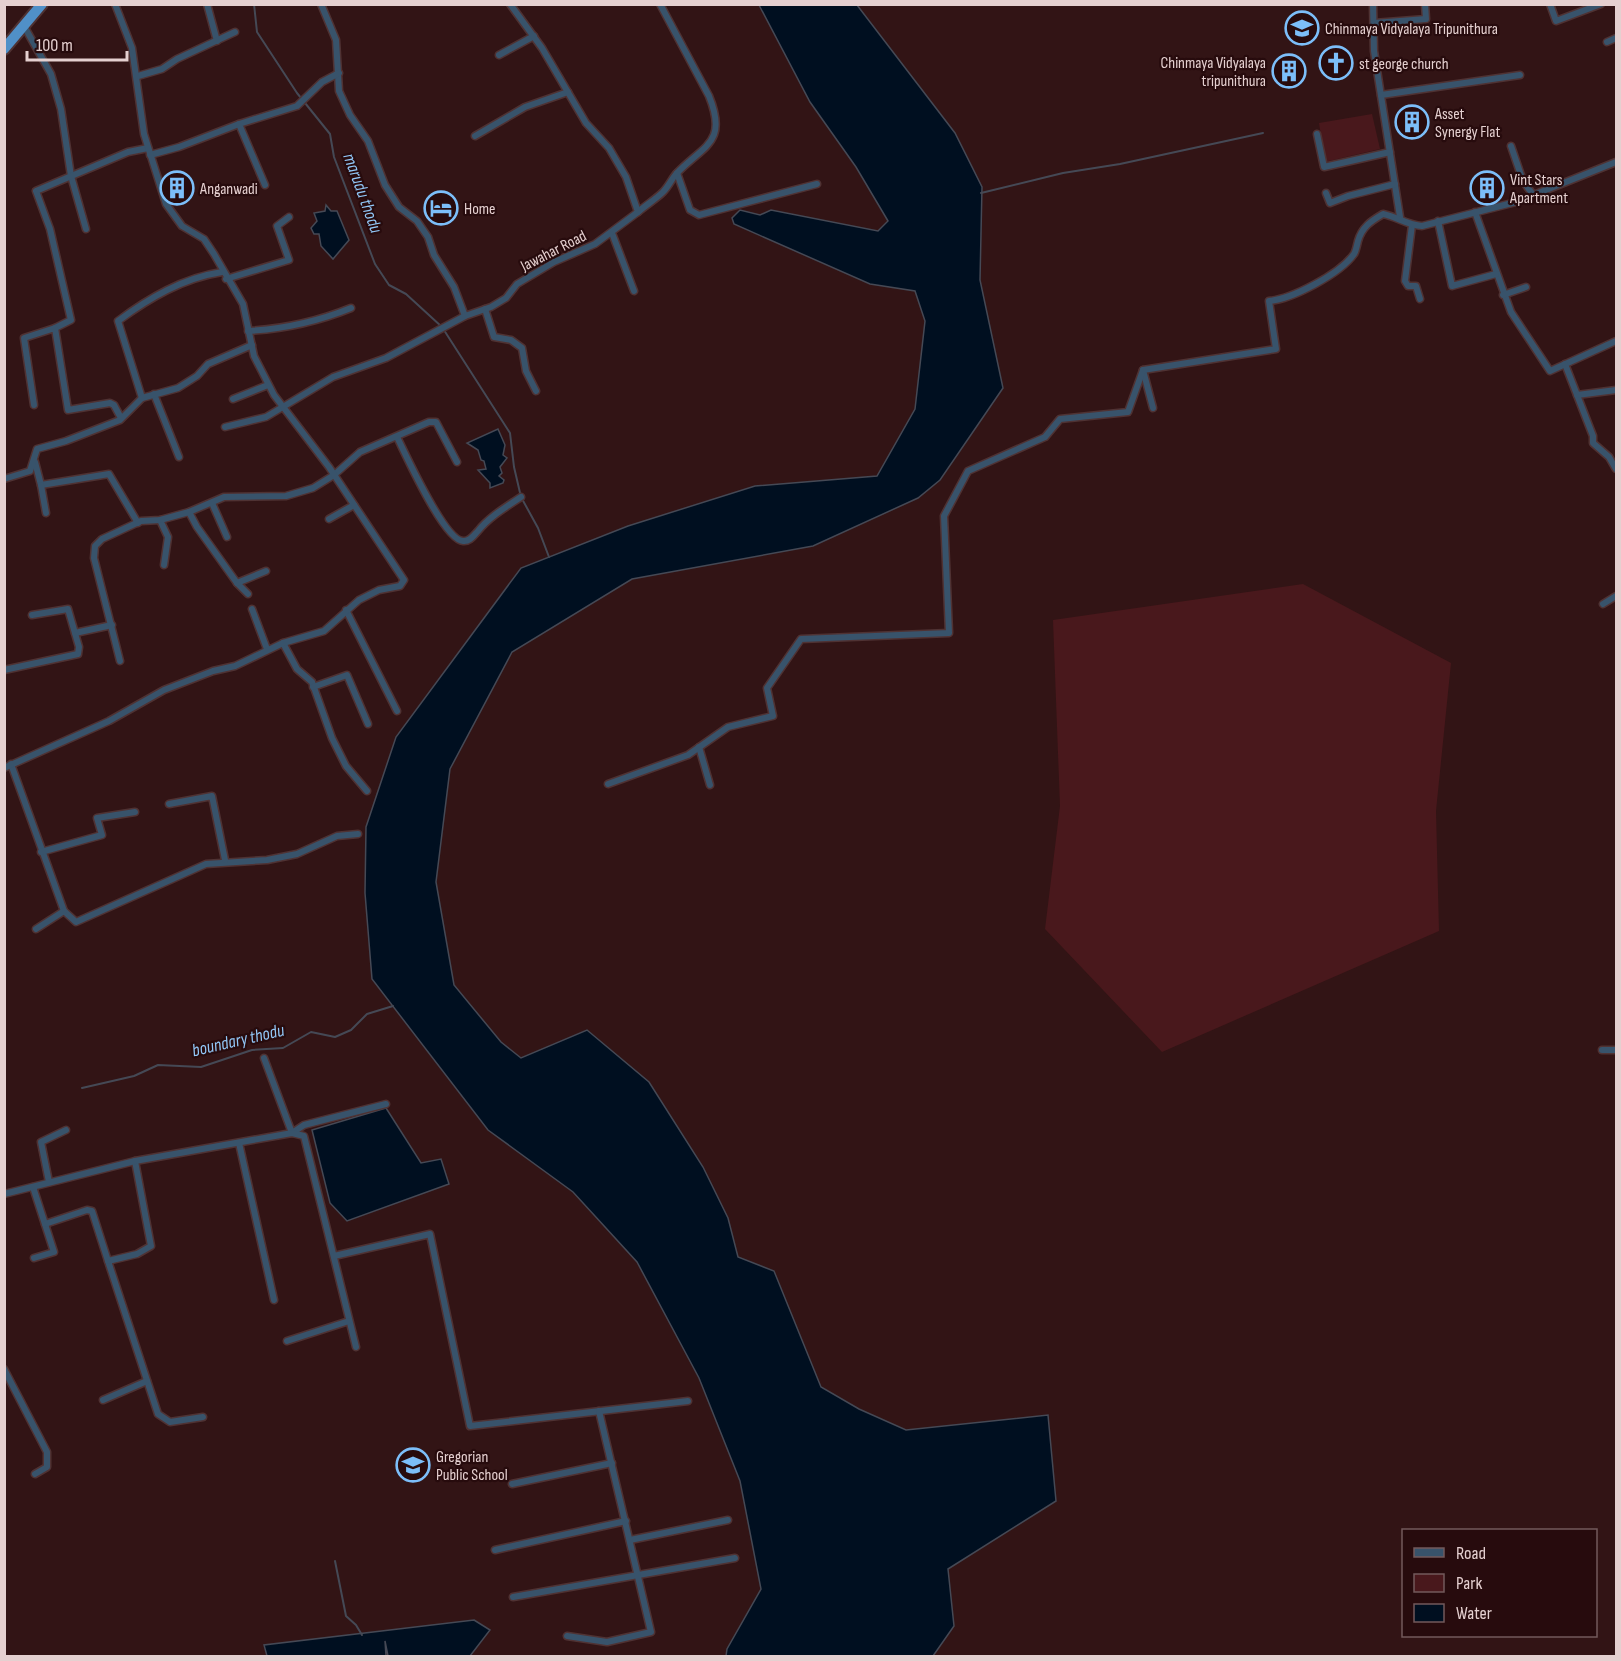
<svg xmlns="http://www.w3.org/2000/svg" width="1621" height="1661" viewBox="0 0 1621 1661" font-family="'Sofia Sans Condensed',sans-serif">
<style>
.green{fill:#49181c}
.water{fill:#000f20;stroke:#454955;stroke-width:1.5}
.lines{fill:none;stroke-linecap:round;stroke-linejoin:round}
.stream{stroke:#454955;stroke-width:2}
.minor-casing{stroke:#4f3233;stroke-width:9}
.trunk-casing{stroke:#4f3233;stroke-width:14}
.minor{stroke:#38536b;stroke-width:6}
.trunk{stroke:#5090c8;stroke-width:10}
.labels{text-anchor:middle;stroke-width:4.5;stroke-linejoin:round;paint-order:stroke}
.poi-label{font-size:16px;fill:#e5d0d0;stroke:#270b0d;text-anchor:start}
.street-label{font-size:16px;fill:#e5d0d0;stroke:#270b0d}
.water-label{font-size:18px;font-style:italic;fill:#92c7f7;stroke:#270b0d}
</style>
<rect width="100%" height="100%" fill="#321415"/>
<g class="green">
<polygon points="1372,114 1380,149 1325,162 1319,123"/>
<polygon points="1303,584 1451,663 1436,811 1439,931 1162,1052 1045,929 1060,806 1053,620"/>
</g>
<g class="water">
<polygon points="759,5 857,5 955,133 982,187 980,280 1003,388 940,480 918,498 813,546 632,579 512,652 450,769 436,882 454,985 501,1042 521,1058 587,1030 649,1082 703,1167 728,1218 738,1257 774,1271 821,1387 859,1409 906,1430 1048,1415 1056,1501 948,1569 954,1626 933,1656 726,1656 727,1649 761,1589 740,1481 699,1378 637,1262 573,1192 488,1130 372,979 365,893 366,827 396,737 521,568 628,526 755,486 877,476 915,409 925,321 915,291 870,284 734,224 732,218 740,210 760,215 771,210 878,231 888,221 856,167 810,102"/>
<polygon points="326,205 331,211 337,211 349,240 333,259 321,246 319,234 314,234 311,228 317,221 314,213 325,211"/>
<polygon points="498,429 505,445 503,455 507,458 500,467 502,473 499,476 504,480 503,483 490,488 490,483 478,470 486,469 484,461 481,460 478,450 467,443"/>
<polygon points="386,1108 421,1163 441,1159 449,1184 347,1221 330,1203 312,1130"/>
<polygon points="474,1620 490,1630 470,1656 388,1656 385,1641 386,1656 267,1656 264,1645"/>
</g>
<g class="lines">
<g class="stream">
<polyline points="254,4 257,32 297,93 330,134 334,157 375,264 389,285 406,294 442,327 510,433 514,467 521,497 538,528 549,557"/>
<polyline points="981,193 1063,173 1120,164 1263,133"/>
<polyline points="82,1088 134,1076 158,1065 201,1067 252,1050 283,1048 311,1032 335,1037 351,1030 367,1014 393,1006"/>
<polyline points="335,1561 346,1616 356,1625 362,1635"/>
</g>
<g class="minor-casing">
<g id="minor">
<polyline points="207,4 217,41"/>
<polyline points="321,4 336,40 339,91 350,115 368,141 385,185 399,207 417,221 428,237 434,255 454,287 465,316"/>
<polyline points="1373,4 1374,51 1400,217"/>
<polyline points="1550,4 1556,21 1601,4"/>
<polyline points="1374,23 1426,19 1425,4"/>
<polyline points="24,26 51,74 61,109 71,176 86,229"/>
<polyline points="1607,42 1616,38"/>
<polyline points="499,55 534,36"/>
<polyline points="138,76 162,69 177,59 235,32"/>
<polyline points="1381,95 1520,75"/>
<polyline points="1317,134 1324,167 1390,152"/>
<polyline points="475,136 525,107 568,92"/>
<polyline points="1511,146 1523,181 1534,196"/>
<polyline points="150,155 179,147 239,124"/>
<polyline points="677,173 690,210 699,215 817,184"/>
<polyline points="265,185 239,124 297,106 322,82 339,73"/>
<polyline points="1326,193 1330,203 1348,196 1395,184"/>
<path d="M638 212C646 205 656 199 663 192 669 186 672 178 677 173 704 145 728 143 709 96L660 4"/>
<polyline points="1475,212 1511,312 1550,371 1616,341"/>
<polyline points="1438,221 1452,286 1496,274"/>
<polyline points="1412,225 1405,281 1408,286 1416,286 1420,299"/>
<polyline points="612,233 634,291"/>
<polyline points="226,279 289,260 277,226 289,217"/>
<polyline points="1503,295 1526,287"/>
<polyline points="485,309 494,337 511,340 522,348 526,371 536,391"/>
<polyline points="55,328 71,320 50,229 36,191 128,152 148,148"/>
<path d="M248 331C283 329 319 321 351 308"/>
<polyline points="1565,364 1593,436 1593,443 1609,457 1616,469"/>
<polyline points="1143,370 1153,408"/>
<polyline points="154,394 179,457"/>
<polyline points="1577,395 1616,390"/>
<path d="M142 398 118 321C149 298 183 278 222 272"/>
<polyline points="233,399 268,385"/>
<polyline points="34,405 24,338 55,328 68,410 110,403 114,405 121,418"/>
<polyline points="225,427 266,417 333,377 386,358 465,316 491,307 506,298 517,284 554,262 595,244 638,212 626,177 609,148 586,123 542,48 510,4"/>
<path d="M397 437C406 455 444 540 463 541 470 542 474 535 478 531 489 517 506 507 521 497"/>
<polyline points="35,462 41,485 109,474 138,523"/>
<polyline points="4,479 30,471 37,449 66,441 120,420 142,398 178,388 197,376 208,364 252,345"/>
<polyline points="41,485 46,513"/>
<polyline points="212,503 227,537"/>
<polyline points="189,512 197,527 237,583 248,594"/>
<polyline points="329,519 354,505"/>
<polyline points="160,520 168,537 164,565"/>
<polyline points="237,583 266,571"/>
<polyline points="1603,604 1616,596"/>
<polyline points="252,609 267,649"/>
<polyline points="346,610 397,711"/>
<polyline points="75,633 112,625"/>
<polyline points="283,643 297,669 312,682 332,738 346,766 367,791"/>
<polyline points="120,661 94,558 95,546 102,539 141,521 160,520 189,512 224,497 286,496 313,488 334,475 360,452 429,422 436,422 457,462"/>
<polyline points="4,670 78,654 79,647 68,609 32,615"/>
<polyline points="313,687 347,675 368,724"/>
<polyline points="699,747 710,785"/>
<polyline points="11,764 64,911 76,922 206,864 267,860 297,854 337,836 358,834"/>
<polyline points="4,768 109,721 164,690 213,671 235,666 283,643 324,631 359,600 379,590 400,586 404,580 329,467 274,395 254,356 243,304 214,254 204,239 182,226 166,204 144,134 132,48 115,4"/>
<path d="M608 784 688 755 728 727 773 716 767 688 801 639 949 633 944 516 968 471 1045 437 1060 419 1128 412 1143 370 1276 349 1269 301C1292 299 1340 274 1354 254 1356 251 1357 245 1358 241 1362 227 1371 221 1383 214 1398 217 1407 225 1422 226L1516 202 1616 162"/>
<polyline points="169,804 212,796 225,860"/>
<polyline points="41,852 102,835 97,818 135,812"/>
<polyline points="36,929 64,911"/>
<polyline points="1602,1050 1616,1050"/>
<polyline points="264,1058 292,1133 304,1125 386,1104"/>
<polyline points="239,1143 274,1300"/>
<polyline points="135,1161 151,1246 137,1254 108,1261 158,1414 170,1422 203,1417"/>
<polyline points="49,1182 41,1142 66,1130"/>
<polyline points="33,1187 54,1252 34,1258"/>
<polyline points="4,1194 135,1161 292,1133 304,1136 356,1347"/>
<polyline points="45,1224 87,1210 92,1211 108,1261"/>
<polyline points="334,1256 430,1234 470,1426 688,1401"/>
<polyline points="287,1341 349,1321"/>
<polyline points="4,1369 47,1452 47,1467 35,1474"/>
<polyline points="103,1400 147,1381"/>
<polyline points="512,1484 612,1463"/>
<polyline points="630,1540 728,1520"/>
<polyline points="495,1550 626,1521"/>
<polyline points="513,1597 735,1558"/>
<polyline points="567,1636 607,1642 651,1632 599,1411"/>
</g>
</g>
<g class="trunk-casing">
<polyline id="trunk" points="4,49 42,4"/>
</g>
<use href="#minor" class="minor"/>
<use href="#trunk" class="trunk"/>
</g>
<defs>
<g id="school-ring" transform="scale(1.725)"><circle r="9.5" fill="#270b0d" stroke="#7cbef9" stroke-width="1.5"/><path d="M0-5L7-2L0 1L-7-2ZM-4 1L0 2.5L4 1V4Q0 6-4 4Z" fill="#7cbef9"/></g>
<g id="church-ring" transform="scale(1.725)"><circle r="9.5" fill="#270b0d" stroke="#7cbef9" stroke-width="1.5"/><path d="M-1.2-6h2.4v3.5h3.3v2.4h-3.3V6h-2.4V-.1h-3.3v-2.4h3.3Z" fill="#7cbef9"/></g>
<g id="building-ring" transform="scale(1.725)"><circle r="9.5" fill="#270b0d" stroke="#7cbef9" stroke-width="1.5"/><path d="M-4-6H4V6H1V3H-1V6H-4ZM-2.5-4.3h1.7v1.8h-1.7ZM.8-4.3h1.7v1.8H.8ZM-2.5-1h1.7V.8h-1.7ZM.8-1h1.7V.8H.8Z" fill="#7cbef9"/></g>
<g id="hotel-ring" transform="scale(1.725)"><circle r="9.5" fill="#270b0d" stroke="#7cbef9" stroke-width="1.5"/><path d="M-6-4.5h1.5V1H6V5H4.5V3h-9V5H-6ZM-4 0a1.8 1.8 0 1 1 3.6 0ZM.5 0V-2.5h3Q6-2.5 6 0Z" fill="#7cbef9"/></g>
</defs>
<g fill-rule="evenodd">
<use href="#school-ring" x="1302" y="28"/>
<use href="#church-ring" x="1336" y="63"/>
<use href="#building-ring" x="1289" y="71"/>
<use href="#building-ring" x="1412" y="122"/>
<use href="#building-ring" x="177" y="188"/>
<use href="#building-ring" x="1487" y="188"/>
<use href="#hotel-ring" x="441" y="208"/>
<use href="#school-ring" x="413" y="1465"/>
</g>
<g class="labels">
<g class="poi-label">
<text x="1325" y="34">Chinmaya Vidyalaya Tripunithura</text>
<text x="1266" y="68" text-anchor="end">Chinmaya Vidyalaya<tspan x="1266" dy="18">tripunithura</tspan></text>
<text x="1359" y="69">st george church</text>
<text x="1435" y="119">Asset<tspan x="1435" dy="18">Synergy Flat</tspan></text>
<text x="1510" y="185">Vint Stars<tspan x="1510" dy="18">Apartment</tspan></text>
<text x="200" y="194">Anganwadi</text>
<text x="464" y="214">Home</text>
<text x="436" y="1462">Gregorian<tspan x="436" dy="18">Public School</tspan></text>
</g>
<g class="street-label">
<text transform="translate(553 250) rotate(-27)" y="6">Jawahar Road</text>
</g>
<g class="water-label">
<text transform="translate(363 193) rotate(70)" y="6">marudu thodu</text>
<text transform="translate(238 1040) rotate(-13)" y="6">boundary thodu</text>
</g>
</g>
<rect width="1621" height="1661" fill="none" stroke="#e5d0d0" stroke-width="12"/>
<rect x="1402" y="1529" width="195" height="108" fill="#270b0d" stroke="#735a5b" stroke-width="1.5"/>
<rect x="1414" y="1548" width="30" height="9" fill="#38536b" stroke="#735a5b" stroke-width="1.5"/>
<text x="1456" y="1559" font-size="18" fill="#e5d0d0">Road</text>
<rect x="1414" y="1574" width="30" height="18" fill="#49181c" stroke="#735a5b" stroke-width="1.5"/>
<text x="1456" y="1589" font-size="18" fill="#e5d0d0">Park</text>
<rect x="1414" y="1604" width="30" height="18" fill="#000f20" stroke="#735a5b" stroke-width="1.5"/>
<text x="1456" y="1619" font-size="18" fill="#e5d0d0">Water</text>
<path d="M27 51v9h100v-9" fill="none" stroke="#e5d0d0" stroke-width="3"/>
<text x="36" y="51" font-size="18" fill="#e5d0d0" stroke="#270b0d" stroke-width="4.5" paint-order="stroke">100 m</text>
</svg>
